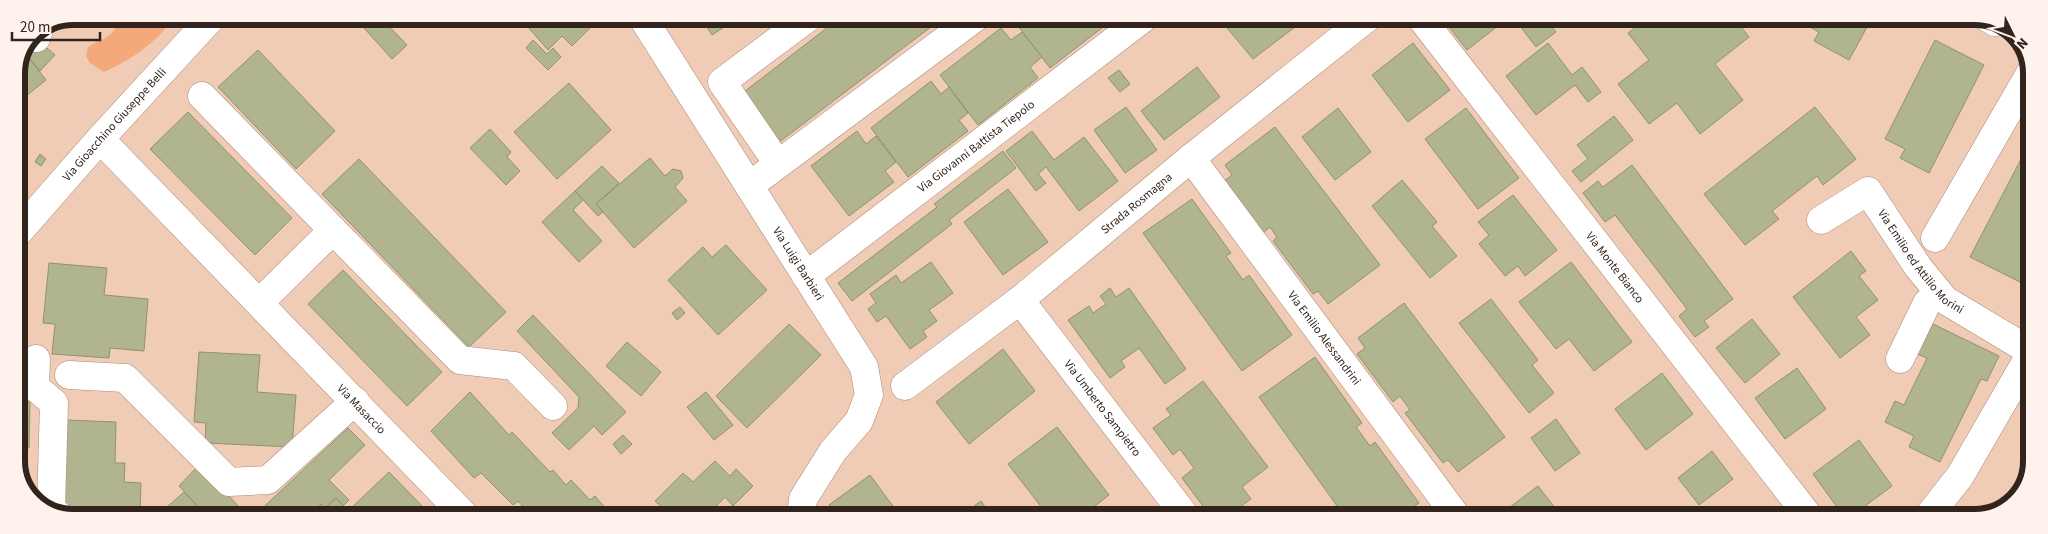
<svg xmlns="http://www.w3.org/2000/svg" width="2048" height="534" viewBox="0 0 2048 534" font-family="'Source Sans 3',sans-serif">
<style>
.green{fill:#f3a97a}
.building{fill:#b0b48f;stroke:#8f936f}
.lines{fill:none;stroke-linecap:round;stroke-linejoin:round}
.minor-casing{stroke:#ad8a76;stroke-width:29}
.minor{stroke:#fff;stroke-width:28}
.labels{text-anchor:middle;stroke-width:5;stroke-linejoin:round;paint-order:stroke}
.street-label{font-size:12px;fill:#32241c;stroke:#fef2ec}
.rim{fill:none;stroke:#32241c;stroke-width:6}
</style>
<rect width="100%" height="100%" fill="#f0cbb5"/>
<g class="green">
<path d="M100 16H147L153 18 165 29C147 49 128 61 104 72L90 63 86 56 88 47C98 40 109 39 115 29Z"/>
<polygon points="2025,483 2010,506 1985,514"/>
</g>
<g class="building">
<polygon points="377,17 380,17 407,45 392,59 364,28"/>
<polygon points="539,17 596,17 599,19 572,46 562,36 548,50 528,27"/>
<polygon points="701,17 740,17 712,35"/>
<polygon points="841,17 944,17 778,143 740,95"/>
<polygon points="1013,17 1108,17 1111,21 1050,68 1012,18"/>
<polygon points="1227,17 1287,17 1295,27 1253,59 1222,22"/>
<polygon points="1442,18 1508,18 1467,50"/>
<polygon points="1521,18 1545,18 1556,32 1536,47 1516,21"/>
<polygon points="1648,18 1683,18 1689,26 1699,18 1734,18 1749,37 1715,64 1743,100 1700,134 1677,103 1649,124 1618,84 1649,60 1628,33"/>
<polygon points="1794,18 1872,18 1849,60 1814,41 1819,32"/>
<polygon points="1001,28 1011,40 1022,32 1042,57 1030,67 1038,78 978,125 940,75"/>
<polygon points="32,35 55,55 40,71 25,53"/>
<polygon points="533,40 547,54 553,48 561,57 548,70 526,48"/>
<polygon points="1935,40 1984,65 1929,173 1900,158 1905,149 1885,139"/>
<polygon points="1413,43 1450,90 1408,122 1372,75"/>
<polygon points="1548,43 1572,75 1582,67 1601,92 1588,102 1575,85 1536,115 1506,76"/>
<polygon points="258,50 335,131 296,169 218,87"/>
<polygon points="25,53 46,80 16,104 16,73"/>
<polygon points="1197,67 1220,97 1164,140 1141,111"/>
<polygon points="1119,70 1130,84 1120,92 1108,78"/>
<polygon points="931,81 941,94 949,87 968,113 959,120 968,131 908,177 871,128"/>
<polygon points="569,83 611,130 557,179 514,132"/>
<polygon points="1126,107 1157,150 1125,173 1094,130"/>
<polygon points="1815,107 1856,159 1823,185 1817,176 1772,211 1779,219 1745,245 1704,194"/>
<polygon points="1338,108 1371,152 1335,180 1302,137"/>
<polygon points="1466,108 1519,178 1478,209 1425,139"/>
<polygon points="188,112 292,218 255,255 150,149"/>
<polygon points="1614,116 1633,140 1581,182 1572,171 1588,159 1577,145"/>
<polygon points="1275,127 1380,265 1328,304 1318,291 1313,294 1273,241 1277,237 1270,227 1263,233 1224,181 1232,175 1225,165"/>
<polygon points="490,129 511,152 507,157 520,171 506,185 470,148"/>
<polygon points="857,131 866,144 876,136 896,162 885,171 894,182 849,216 811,166"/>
<polygon points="1032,131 1054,160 1084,137 1118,181 1079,211 1046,167 1038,174 1046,183 1036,191 1006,151"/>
<polygon points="2031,140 2031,275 2026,285 1970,257"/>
<polygon points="1003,151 1016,168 949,220 952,224 852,301 838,283 937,207 934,204"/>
<polygon points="40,154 46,159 41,166 35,162"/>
<polygon points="650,158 665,176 673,169 681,171 683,178 675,187 687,201 634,248 596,204"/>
<polygon points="359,159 506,312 469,347 322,194"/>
<polygon points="1632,165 1733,299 1704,321 1709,327 1695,337 1679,316 1687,309 1615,215 1605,222 1583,193 1598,181 1603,187"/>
<polygon points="602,166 619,183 596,204 603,212 598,216 575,191"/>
<polygon points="1402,180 1437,222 1432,226 1457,256 1430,278 1372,206"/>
<polygon points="1008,189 1048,242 1003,275 964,222"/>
<polygon points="575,191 583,200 573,210 602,241 579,262 542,222"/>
<polygon points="1513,195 1557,250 1525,276 1518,266 1505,276 1479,244 1489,235 1478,222"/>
<polygon points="1192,199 1231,253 1226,256 1243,280 1249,275 1292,335 1242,371 1143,233"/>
<polygon points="726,245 767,290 718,335 668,280 703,247 712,257"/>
<polygon points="1851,251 1866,271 1859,276 1878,300 1856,317 1870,335 1840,358 1793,297"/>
<polygon points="931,262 953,293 929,310 937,321 923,331 927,337 910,349 886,316 877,322 868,309 876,303 870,294 896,275 901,283"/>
<polygon points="1571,262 1632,342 1594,371 1569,339 1556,349 1519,302"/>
<polygon points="49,263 107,268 104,295 148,299 144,351 110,348 109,358 52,354 55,324 43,323"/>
<polygon points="343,270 442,372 407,406 308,304"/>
<polygon points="1110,288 1116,297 1129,288 1186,369 1165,384 1139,348 1121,361 1125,367 1110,378 1068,320 1089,306 1093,313 1106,304 1100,296"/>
<polygon points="1491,299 1538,360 1532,365 1554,393 1529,413 1459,323"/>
<polygon points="1404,303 1505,437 1458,472 1448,460 1443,463 1405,413 1410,410 1400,396 1393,402 1357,354 1365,348 1358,338"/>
<polygon points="680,307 685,313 677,320 672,313"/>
<polygon points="533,315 626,412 602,435 594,426 569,450 552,433 578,408 579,397 517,331"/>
<polygon points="1752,319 1780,354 1745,383 1716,348"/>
<polygon points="789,324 821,355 747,428 716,396"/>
<polygon points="1933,324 1999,356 1987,381 1981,379 1940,462 1909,447 1914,436 1885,422 1895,401 1904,405 1927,358 1917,354"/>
<polygon points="627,342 661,372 641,396 606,366"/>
<polygon points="16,346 18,346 16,396"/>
<polygon points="1003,349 1035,391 969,444 936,402"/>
<polygon points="199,352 260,355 257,392 296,395 292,447 205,443 206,423 194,422"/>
<polygon points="1315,357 1362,423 1356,427 1370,446 1375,442 1419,503 1400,517 1345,517 1259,397"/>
<polygon points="1797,368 1826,409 1785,439 1755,398"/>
<polygon points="1662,373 1693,414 1646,450 1615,409"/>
<polygon points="1203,381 1268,467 1242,487 1251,499 1226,517 1211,517 1182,478 1194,468 1180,449 1173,455 1153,428 1171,415 1166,409"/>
<polygon points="470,392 509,435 512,432 550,472 553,470 566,485 571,480 590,500 595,496 612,516 531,516 518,501 513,505 481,473 474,478 431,431"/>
<polygon points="706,392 733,425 714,440 687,407"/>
<polygon points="16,402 30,402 29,448 16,447"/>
<polygon points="1556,419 1580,453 1555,471 1531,438"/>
<polygon points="67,420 116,422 115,463 125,463 124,482 141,483 140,515 63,512"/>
<polygon points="1057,427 1109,495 1081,517 1049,517 1008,464"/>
<polygon points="348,428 365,445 329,480 349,500 343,506 336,498 325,508 321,504 309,516 254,516"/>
<polygon points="623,435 632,444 621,454 613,444"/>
<polygon points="1859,440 1892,486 1849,518 1845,518 1813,474"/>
<polygon points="1712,451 1733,479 1699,505 1678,478"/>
<polygon points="715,461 730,476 736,469 753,486 733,506 725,497 706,517 672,516 655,501 683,473 693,482"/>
<polygon points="199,465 248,516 207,516 179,486"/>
<polygon points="389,472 423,507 415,516 309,516 321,504 325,508 336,498 348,511"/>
<polygon points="870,475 895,509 890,512 893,517 837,517 829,505"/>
<polygon points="1538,486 1562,517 1497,517"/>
<polygon points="184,492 203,512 198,516 157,516"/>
<polygon points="981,501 992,517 969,517 966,512"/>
</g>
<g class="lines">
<g class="minor-casing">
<g id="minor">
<path id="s1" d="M642 17 864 367 869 395 859 421 833 451 803 499 801 517"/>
<path id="s2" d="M1421 18 1810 518"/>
<polyline points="1988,18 1995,22"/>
<polyline points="36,38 39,30"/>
<polyline points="202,96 460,360 514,366 553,406"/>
<path id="s3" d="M100 139 465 516"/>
<path id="s4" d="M1191 158 1457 517"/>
<polyline points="778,164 722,82 809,17"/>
<polyline points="749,186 976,17"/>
<path id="s5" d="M1821 220 1868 191 1918 267 1945 300 2030 351"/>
<path id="s6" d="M16 235 100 139 213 16"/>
<polyline points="1935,238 2032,70"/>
<path id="s7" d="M806 276 1145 17"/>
<path id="s8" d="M1020 300 1186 517"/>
<polyline points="260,302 333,230"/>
<polyline points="36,359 35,387 54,403 51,508 58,515"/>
<polyline points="1900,359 1927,303 1938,293"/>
<polyline points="69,375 125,378 229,482 268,480 355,401"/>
<path id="s9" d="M905 386 1020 300 1191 158 1367 18"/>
<polyline points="1927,518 1960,476 2030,355"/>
</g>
</g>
<use href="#minor" class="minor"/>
</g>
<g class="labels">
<g class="street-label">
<text dy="4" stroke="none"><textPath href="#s6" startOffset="148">Via Gioacchino Giuseppe Belli</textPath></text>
<text dy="4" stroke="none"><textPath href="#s7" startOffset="214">Via Giovanni Battista Tiepolo</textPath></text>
<text dy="4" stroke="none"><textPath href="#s9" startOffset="295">Strada Rosmagna</textPath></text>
<text dy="4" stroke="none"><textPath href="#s5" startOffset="144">Via Emilio ed Attilio Morini</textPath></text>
<text dy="4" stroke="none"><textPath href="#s1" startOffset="292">Via Luigi Barbieri</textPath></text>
<text dy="4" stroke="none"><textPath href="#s2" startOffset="316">Via Monte Bianco</textPath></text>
<text dy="4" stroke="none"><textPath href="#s4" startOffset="224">Via Emilio Alessandrini</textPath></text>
<text dy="4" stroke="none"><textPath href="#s3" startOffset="376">Via Masaccio</textPath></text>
<text dy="4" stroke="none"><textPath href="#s8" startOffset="136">Via Umberto Sampietro</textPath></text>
</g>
</g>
<path d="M0 0H2048V534H0ZM73 25H1975A48 48 0 0 1 2023 73V461A48 48 0 0 1 1975 509H73A48 48 0 0 1 25 461V73A48 48 0 0 1 73 25Z" fill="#fef2ec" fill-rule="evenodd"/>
<path class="rim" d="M73 25H1975A48 48 0 0 1 2023 73V461A48 48 0 0 1 1975 509H73A48 48 0 0 1 25 461V73A48 48 0 0 1 73 25Z"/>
<g transform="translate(2013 35) rotate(132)" stroke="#fef2ec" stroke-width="4" paint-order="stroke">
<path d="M0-4L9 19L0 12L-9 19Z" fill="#32241c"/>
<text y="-8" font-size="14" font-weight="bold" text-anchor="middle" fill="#32241c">N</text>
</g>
<path d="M12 32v8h88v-8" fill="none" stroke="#32241c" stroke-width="2.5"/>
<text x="20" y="32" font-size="15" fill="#32241c" stroke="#fef2ec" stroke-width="4" paint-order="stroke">20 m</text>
</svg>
